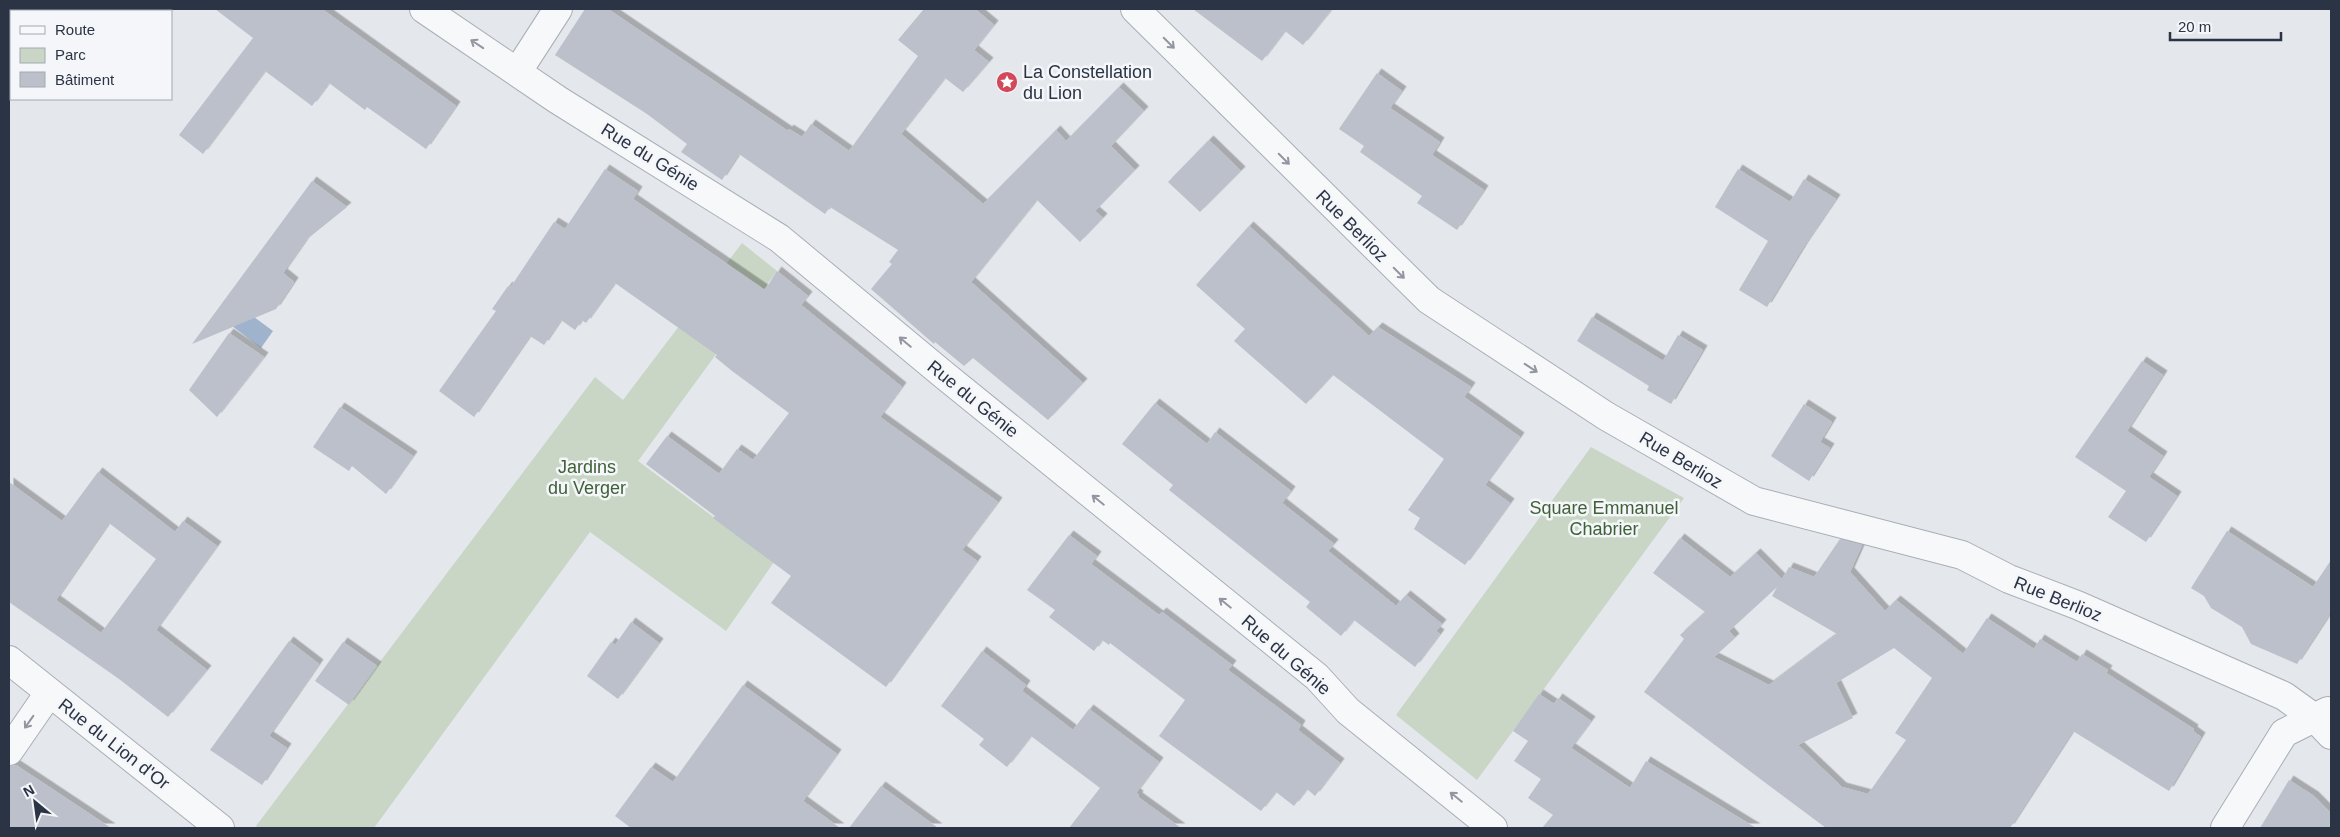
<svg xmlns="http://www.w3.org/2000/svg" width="2340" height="837" viewBox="0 0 2340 837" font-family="Helvetica,sans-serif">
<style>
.green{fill:#c9d6c5}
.water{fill:#9fb4cc}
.building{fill:#bbc0ca;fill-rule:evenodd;filter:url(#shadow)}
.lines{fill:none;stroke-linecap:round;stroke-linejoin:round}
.minor-casing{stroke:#a9aeb7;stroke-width:30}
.minor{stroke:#f7f8fa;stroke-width:28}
.oneway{stroke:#9196a0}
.labels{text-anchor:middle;stroke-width:5;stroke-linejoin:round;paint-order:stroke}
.poi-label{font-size:18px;fill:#2b3445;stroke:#f4f6f9;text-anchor:start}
.street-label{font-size:18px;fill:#2b3445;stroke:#f4f6f9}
.park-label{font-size:18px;fill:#3f6138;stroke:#f4f6f9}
</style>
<defs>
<filter id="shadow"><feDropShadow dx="4.5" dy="-4.5" stdDeviation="0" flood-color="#0004"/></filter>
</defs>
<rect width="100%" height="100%" fill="#e4e7ec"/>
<g class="green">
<polygon points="742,243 777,271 638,461 774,562 726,631 590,532 374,828 258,828 256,826 595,377 623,400"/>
<polygon points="1591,447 1684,498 1477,780 1396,715"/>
</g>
<polygon class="water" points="235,303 273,331 261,348 223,319"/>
<g class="building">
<polygon points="215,9 322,9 456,106 426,149 367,107 365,110 329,83 312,106 265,71 203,154 179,135 253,38"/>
<polygon points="585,9 608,9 788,131 789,129 802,137 811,124 849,151 918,56 898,40 924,9 975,9 994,25 974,50 989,62 963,92 945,78 901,134 983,204 1056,130 1066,141 1119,87 1144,111 1111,146 1135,170 1095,211 1103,218 1080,242 1037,200 971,282 1083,383 1048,420 973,358 964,366 935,342 934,344 871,289 892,264 889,262 898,250 830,207 825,214 739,154 722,180 681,152 687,144 647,114 555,55"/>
<polygon points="1193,9 1332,9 1303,45 1285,31 1262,61"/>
<polygon points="1377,73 1402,91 1390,108 1440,142 1432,155 1484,190 1457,230 1417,203 1422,196 1360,152 1364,146 1339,129"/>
<polygon points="1209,140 1241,171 1200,212 1168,182"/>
<polygon points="605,169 638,191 633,199 765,290 777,271 808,296 801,305 902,387 880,417 998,502 962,550 977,561 886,687 771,603 791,576 713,518 715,516 646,464 667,436 719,474 737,449 753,460 789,413 732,371 715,357 717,355 615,283 586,323 582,320 575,330 561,320 544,345 530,336 474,417 439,391 496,311 492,309 508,286 510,288 554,222 565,229"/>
<polygon points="1738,169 1790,202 1804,179 1836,199 1804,246 1767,307 1739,290 1768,241 1715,207"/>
<polygon points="312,181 347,207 306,240 283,273 294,282 276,309 192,344"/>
<polygon points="1249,226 1369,336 1378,327 1471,387 1464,397 1520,437 1485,485 1510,503 1465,565 1414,529 1420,518 1408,510 1444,459 1333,375 1306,404 1234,341 1245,329 1196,285"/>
<polygon points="1592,317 1663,361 1678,335 1703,350 1671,404 1647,390 1649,386 1577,341"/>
<polygon points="229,333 264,357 217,417 189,390"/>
<polygon points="2142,361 2163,375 2127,431 2163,456 2149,477 2177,496 2146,542 2108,517 2126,491 2075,457"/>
<polygon points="1155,403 1207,444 1215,432 1291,491 1282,503 1334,544 1328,551 1396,606 1406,595 1442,624 1436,631 1440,634 1415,667 1354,620 1341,636 1306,607 1310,602 1169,490 1173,485 1122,444"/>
<polygon points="1804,404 1832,422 1820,442 1830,448 1809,481 1771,456"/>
<polygon points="340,407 413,456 386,494 352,466 349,471 313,447"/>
<path d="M98 472 175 532 183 521 217 546 156 630 207 670 168 717 119 679 9 602V482L62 521ZM109 523 156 559 101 633 56 600Z"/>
<polygon points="2227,531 2313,587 2331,560 2331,612 2297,664 2251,644 2242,627 2211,608 2204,596 2191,588"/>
<polygon points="1069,535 1097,556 1091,564 1159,615 1162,612 1232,665 1228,670 1301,725 1298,730 1340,763 1315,796 1307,789 1294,806 1276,792 1261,811 1159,736 1185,700 1110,643 1109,645 1102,640 1094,651 1049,617 1055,610 1027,590"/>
<path d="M1680 538 1730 577 1756 553 1782 579 1789 567 1814 577 1840 539 1862 545 1850 572 1885 611 1896 600 1963 654 1987 618 2034 649 2040 639 2077 662 2082 654 2108 670 2106 673 2194 729 2193 731 2201 737 2169 791 2073 731 2010 828H1826L1644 692 1684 639 1680 635 1705 612 1653 573ZM1777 587 1772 596 1837 634 1769 685 1714 657 1735 638 1729 631ZM1894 648 1932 678 1895 733 1906 740 1868 794 1842 787 1798 745 1853 718 1836 683Z"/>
<polygon points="631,622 659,643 618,699 587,676 611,642 615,645"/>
<polygon points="289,641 319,664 269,736 287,748 262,785 210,750"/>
<polygon points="343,642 377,666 349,705 315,681"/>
<polygon points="982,651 1026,685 1022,691 1073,730 1089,709 1159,762 1136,793 1139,795 1138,797 1181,828 1069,828 1100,788 1031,736 1007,767 979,745 984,739 941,706"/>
<polygon points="743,685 837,754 803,801 840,828 631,828 615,816 651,767 673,782"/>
<polygon points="1539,694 1554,704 1558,698 1591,721 1571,748 1630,788 1646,761 1756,828 1542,828 1553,815 1528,798 1541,779 1514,761 1528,741 1513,731"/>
<polygon points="16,765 111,828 9,828 9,766"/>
<polygon points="2289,780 2314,796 2331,813 2331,828 2260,828"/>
<polygon points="881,786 938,828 849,828"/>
</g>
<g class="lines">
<g class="minor-casing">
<g id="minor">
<polyline points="424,9 558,100 779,238 944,375 1317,677 1348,711 1493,828"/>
<polyline points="1135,9 1429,300 1606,416 1754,501 1962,555 2009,579 2077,605 2284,696 2316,719 2331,735"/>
<polyline points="518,71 558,9"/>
<polyline points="9,660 220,828"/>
<polyline points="9,751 49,693"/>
<polyline points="2225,828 2284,733 2328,711"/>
</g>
</g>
<use href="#minor" class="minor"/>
</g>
<defs><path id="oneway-shaft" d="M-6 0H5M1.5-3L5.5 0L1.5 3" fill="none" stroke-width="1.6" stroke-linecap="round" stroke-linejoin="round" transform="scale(1.25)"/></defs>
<g class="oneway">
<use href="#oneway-shaft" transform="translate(1169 43) rotate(45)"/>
<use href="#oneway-shaft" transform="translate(477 44) rotate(-146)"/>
<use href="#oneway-shaft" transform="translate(1284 159) rotate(45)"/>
<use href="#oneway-shaft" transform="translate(1399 273) rotate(45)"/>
<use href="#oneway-shaft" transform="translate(905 342) rotate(-140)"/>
<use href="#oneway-shaft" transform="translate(1531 368) rotate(33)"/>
<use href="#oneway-shaft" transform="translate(1098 500) rotate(-141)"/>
<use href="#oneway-shaft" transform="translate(1225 603) rotate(-141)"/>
<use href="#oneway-shaft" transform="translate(29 722) rotate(125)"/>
<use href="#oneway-shaft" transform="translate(1456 797) rotate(-141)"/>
</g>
<defs>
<g id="sight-disc" transform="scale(1.125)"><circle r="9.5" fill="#d1495b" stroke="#f4f6f9"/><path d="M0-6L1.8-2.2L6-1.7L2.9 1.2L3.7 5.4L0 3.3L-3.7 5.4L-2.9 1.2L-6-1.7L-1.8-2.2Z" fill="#fff"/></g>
</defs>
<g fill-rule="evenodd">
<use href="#sight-disc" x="1007" y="82"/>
</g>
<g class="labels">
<g class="poi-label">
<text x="1023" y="78">La Constellation<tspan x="1023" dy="21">du Lion</tspan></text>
</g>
<g class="street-label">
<text transform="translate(650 157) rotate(32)" y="6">Rue du Génie</text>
<text transform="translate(1352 226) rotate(45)" y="6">Rue Berlioz</text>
<text transform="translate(973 399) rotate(39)" y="6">Rue du Génie</text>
<text transform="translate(1681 460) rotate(31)" y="6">Rue Berlioz</text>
<text transform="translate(2058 599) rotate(22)" y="6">Rue Berlioz</text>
<text transform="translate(1286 655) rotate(41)" y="6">Rue du Génie</text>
<text transform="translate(114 744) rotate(38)" y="6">Rue du Lion d'Or</text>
</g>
<g class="park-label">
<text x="587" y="473">Jardins<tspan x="587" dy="21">du Verger</tspan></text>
<text x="1604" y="514">Square Emmanuel<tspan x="1604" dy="21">Chabrier</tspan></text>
</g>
</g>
<rect width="2340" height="837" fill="none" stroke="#2b3445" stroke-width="20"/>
<rect x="10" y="10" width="162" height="90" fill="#f4f6f9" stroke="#a4a8b1"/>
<rect x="20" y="26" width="25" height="8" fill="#f7f8fa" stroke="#a4a8b1"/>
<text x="55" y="35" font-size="15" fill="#2b3445">Route</text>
<rect x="20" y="48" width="25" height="15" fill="#c9d6c5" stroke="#a4a8b1"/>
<text x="55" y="60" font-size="15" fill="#2b3445">Parc</text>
<rect x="20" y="72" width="25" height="15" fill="#bbc0ca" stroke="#a4a8b1"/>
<text x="55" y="85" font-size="15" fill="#2b3445">Bâtiment</text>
<g transform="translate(35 802) rotate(331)" stroke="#f4f6f9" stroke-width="4" paint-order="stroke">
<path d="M0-4L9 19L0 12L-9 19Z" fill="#2b3445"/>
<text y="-8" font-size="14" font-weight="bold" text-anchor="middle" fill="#2b3445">N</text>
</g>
<path d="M2170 32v8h111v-8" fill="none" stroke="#2b3445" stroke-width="2.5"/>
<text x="2178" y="32" font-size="15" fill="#2b3445" stroke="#f4f6f9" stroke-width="4" paint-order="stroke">20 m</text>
</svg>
